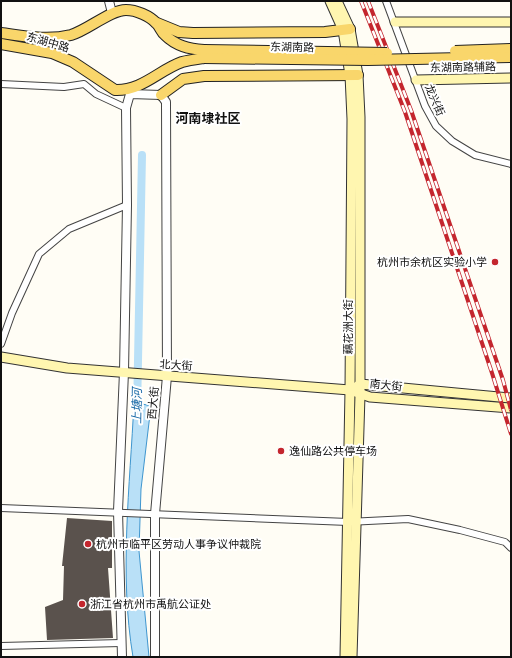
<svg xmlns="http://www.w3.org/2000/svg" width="512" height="658" viewBox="0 0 512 658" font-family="'Crimson Pro','Noto Sans SC',serif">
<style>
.water{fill:#b9e0f7;stroke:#3f96cf}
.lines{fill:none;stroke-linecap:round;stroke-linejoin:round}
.canal{stroke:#b9e0f7;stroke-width:8}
.building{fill:#5a524d}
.minor-casing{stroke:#444;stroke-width:8}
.tertiary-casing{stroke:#444;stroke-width:10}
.secondary-casing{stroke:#333;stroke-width:11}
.primary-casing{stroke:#222;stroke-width:12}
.minor{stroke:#fff;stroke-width:6}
.tertiary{stroke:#fff;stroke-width:8}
.secondary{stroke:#fff6b0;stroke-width:9}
.primary{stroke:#f9d66b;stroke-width:10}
.rail-casing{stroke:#c4262e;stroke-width:4}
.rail{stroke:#fff;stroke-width:2.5;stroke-dasharray:8;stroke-linecap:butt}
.primary-bridge-casing{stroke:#222;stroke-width:12;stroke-linecap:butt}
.primary-bridge{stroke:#f9d66b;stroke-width:10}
.poi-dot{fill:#c4262e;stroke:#fff;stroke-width:1.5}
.labels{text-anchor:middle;stroke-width:4;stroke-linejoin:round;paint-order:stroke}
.street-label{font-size:11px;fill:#111;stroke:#fff}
.poi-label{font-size:11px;fill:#111;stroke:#fff;text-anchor:start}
.water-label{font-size:12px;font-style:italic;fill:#1768a6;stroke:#fff}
.quarter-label{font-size:13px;font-weight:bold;fill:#111;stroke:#fff}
</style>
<rect width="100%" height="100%" fill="#fffdf5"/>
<path class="water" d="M134 402 151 406 141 489 139 551 149 657H133C119 574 130 486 134 402Z"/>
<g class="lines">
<polyline class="canal" points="137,412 142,155"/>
</g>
<polygon class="building" points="67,518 112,521 112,568 108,568 113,638 47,640 45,607 63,600 64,566 62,566"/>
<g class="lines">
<g class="minor-casing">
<g id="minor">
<polyline points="386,1 425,106 436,126 452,141 475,155 511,164"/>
<polyline points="1,84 64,87 84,84 96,94 126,108"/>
<polyline points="1,344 12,313 39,254 69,229 127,205"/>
<polyline points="1,508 348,522 408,519 460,530 505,542 511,548"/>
<polyline points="1,646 121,643"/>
</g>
</g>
<g class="tertiary-casing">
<g id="tertiary">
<polyline points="109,1 112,13"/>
<polyline points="122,657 118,511 124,372 127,205 126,108 130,94 161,95 166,102 167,376 155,514 155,657"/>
</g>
</g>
<g class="secondary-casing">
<g id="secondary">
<polyline points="330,1 343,30 350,75 352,119 350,390 345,657"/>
<polyline points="337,1 350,29 358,75 360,117 360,395 352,657"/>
<polyline points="395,22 511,22"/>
<polyline points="416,80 511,78"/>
<polyline points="1,357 67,368 350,390 370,397 511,408"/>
<polyline points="356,387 360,384 511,398"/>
</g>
</g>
<g class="primary-casing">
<g id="primary">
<polyline points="157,23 179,32 193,33 325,32 350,29"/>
<path d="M1 33C24 36 47 41 71 35 88 30 110 10 126 10 136 10 150 16 156 23 160 26 161 32 165 35 176 46 189 49 204 50"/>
<path d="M1 44 52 53 73 62 115 90C142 91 159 70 182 62 189 60 197 59 204 58"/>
<polyline points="161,95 183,79 204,76 358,75"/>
</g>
</g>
<use href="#minor" class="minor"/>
<use href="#tertiary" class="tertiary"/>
<use href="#secondary" class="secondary"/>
<use href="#primary" class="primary"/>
<g class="rail-casing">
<g id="rail">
<polyline points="361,1 405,112 492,373 511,434"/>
<polyline points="368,1 411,110 503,380 511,410"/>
</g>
</g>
<use href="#rail" class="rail"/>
<g class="primary-bridge-casing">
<g id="primary-bridge">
<polyline points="204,50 387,53"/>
<polyline points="455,51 511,49"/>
<polyline points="204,58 368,60 511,57"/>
</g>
</g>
<use href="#primary-bridge" class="primary-bridge"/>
</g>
<g class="poi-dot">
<circle cx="495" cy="262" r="4"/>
<circle cx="281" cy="451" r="4"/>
<circle cx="88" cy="544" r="4"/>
<circle cx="82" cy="604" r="4"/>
</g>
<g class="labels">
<g class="street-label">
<text transform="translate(48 42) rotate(16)" y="4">东湖中路</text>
<text transform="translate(292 47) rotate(1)" y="4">东湖南路</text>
<text transform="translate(463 67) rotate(-1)" y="4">东湖南路辅路</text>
<text transform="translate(435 100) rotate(66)" y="4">龙兴街</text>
<text transform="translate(348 327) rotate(-90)" y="4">藕花洲大街</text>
<text transform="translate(176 365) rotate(4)" y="4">北大街</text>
<text transform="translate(386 385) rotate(6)" y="4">南大街</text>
<text transform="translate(153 403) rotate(-85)" y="4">西大街</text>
</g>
<g class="poi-label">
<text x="487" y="266" text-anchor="end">杭州市余杭区实验小学</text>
<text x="289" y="455">逸仙路公共停车场</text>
<text x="96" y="548">杭州市临平区劳动人事争议仲裁院</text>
<text x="90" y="608">浙江省杭州市禹航公证处</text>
</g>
<g class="water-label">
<text transform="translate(137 406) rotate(-89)" y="4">上塘河</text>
</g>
<g class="quarter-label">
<text x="208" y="123">河南埭社区</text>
</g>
</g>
<rect width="512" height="658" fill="none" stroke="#111111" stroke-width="4"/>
</svg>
